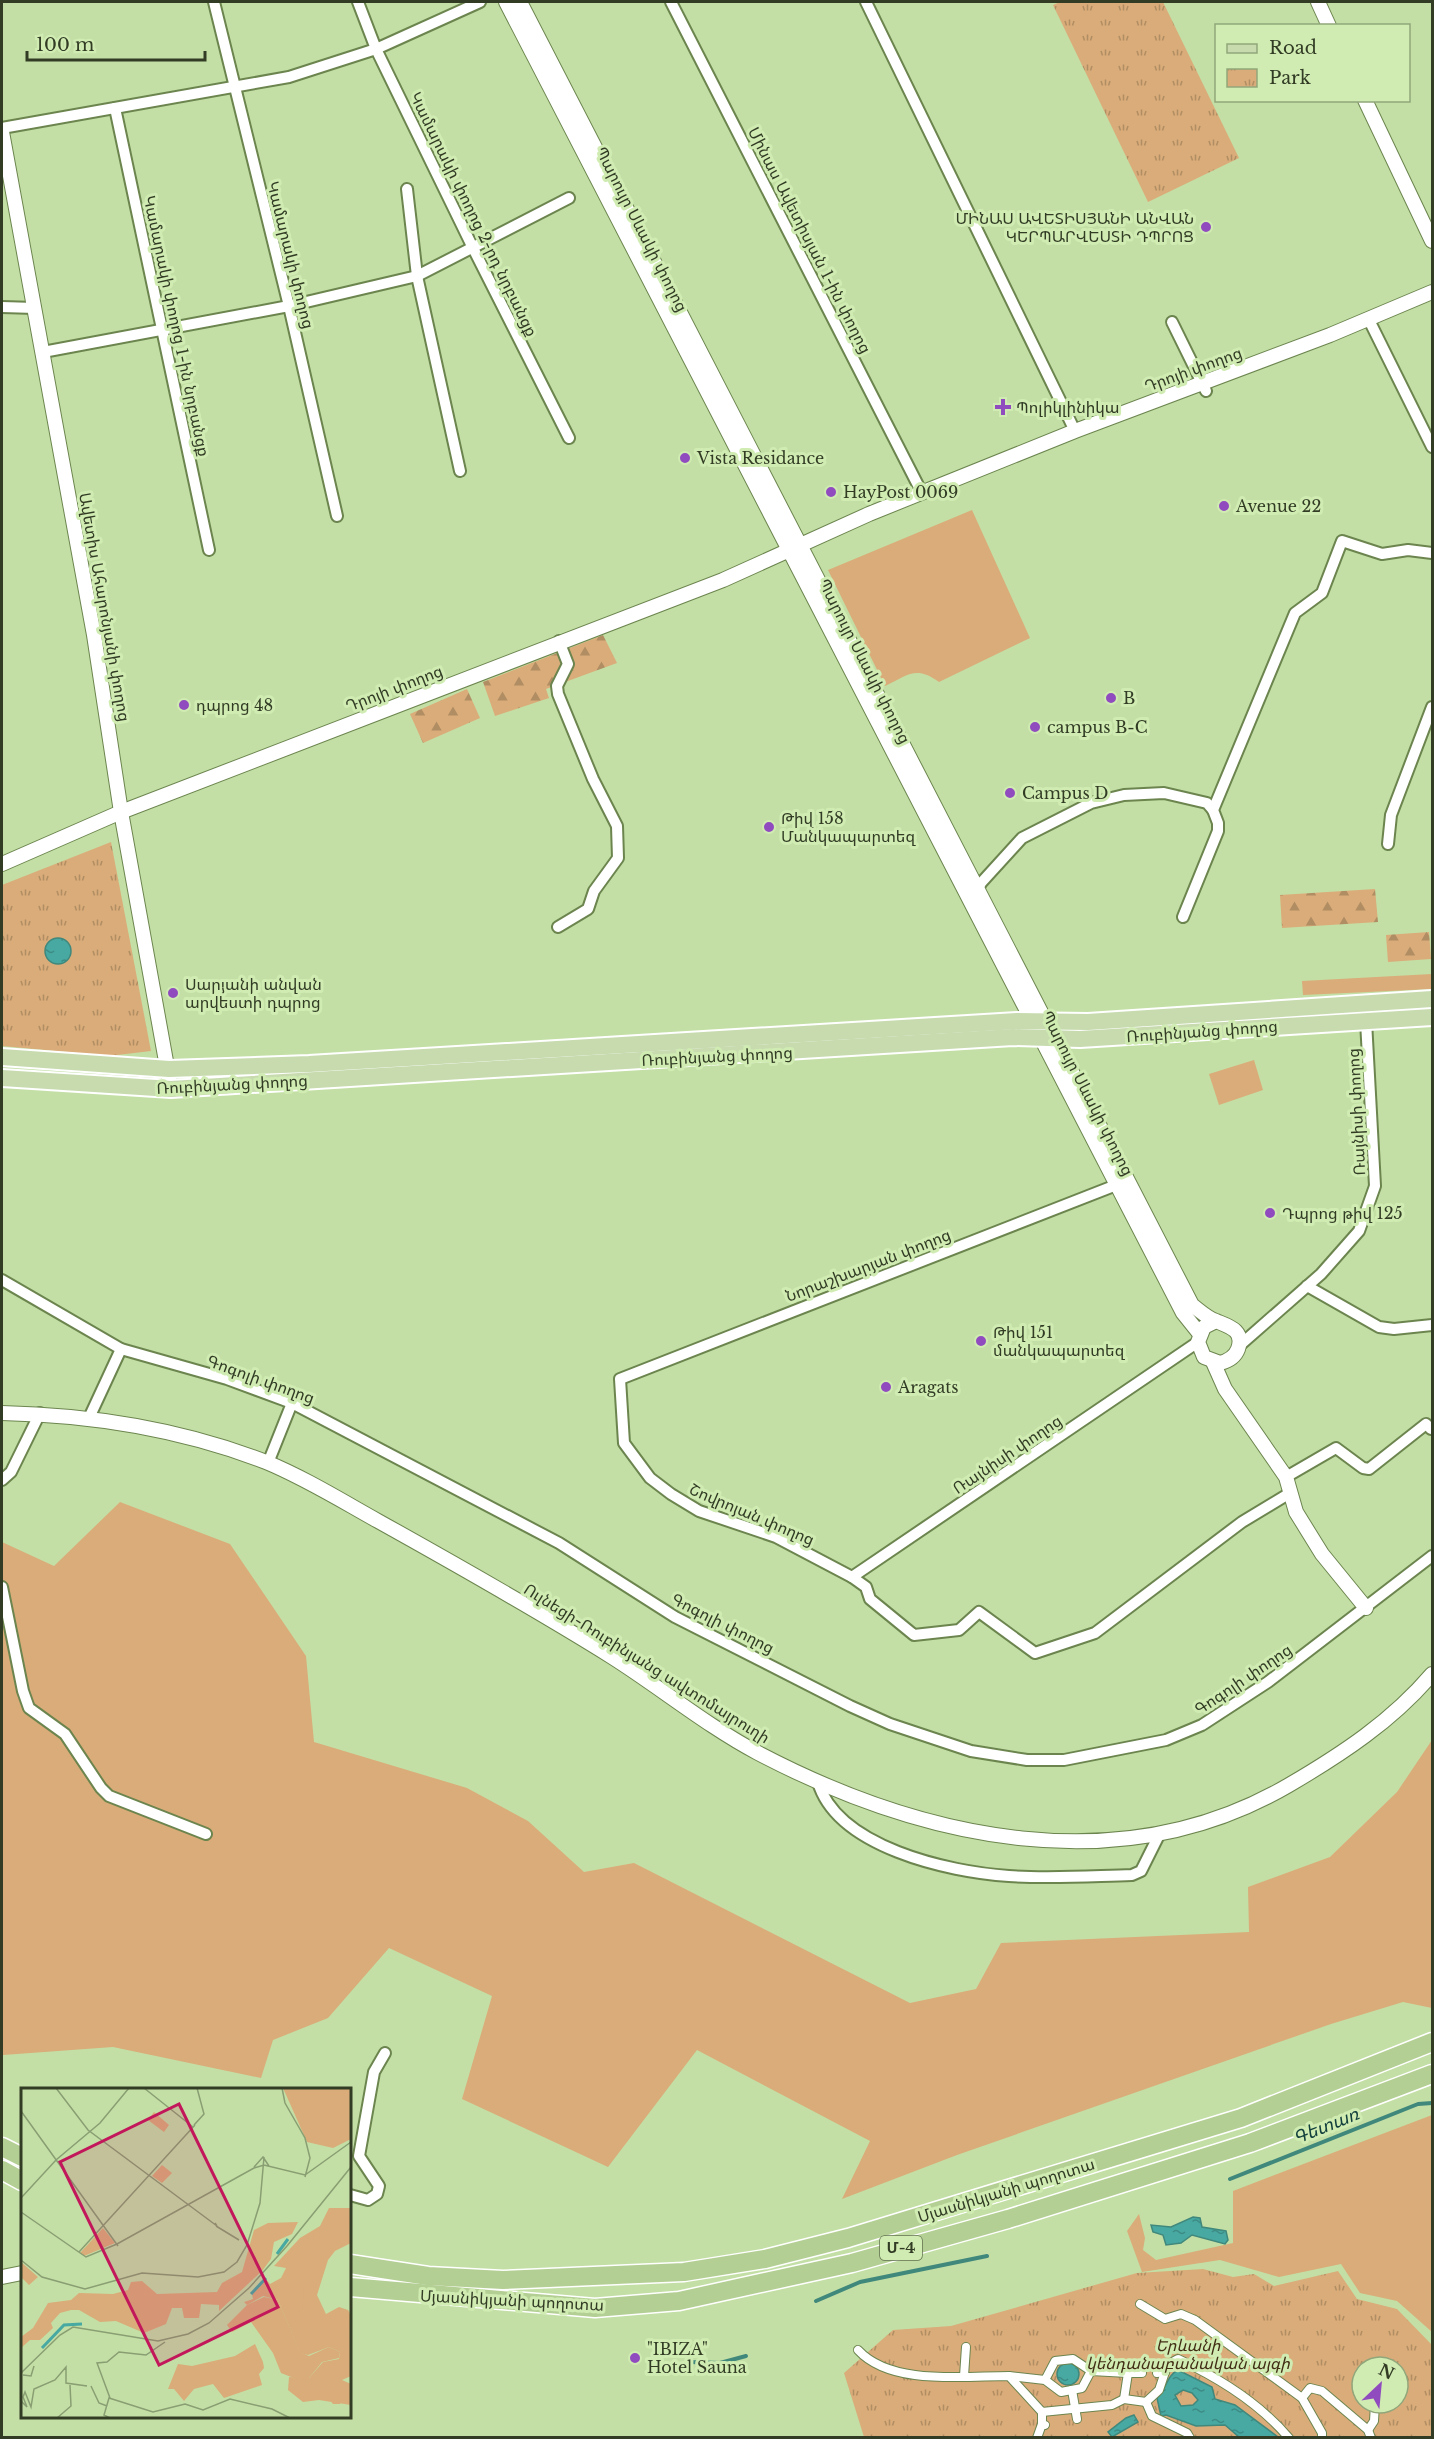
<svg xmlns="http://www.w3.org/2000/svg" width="1434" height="2439" viewBox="0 0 1434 2439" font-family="'Libre Baskerville','Noto Sans Armenian',serif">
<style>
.grass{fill:#daac79}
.forest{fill:url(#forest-firs)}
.park{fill:url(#park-tufts);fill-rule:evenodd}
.water{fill:url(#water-ripples);stroke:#41887c;stroke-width:1.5;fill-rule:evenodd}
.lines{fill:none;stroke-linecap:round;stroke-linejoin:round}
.stream{stroke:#41887c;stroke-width:4}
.pedestrian-casing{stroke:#6c854f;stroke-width:10}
.minor-casing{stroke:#6c854f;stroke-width:14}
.tertiary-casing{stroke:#6c854f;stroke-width:16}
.primary-casing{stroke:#fff;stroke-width:20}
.trunk-casing{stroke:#fff;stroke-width:21}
.pedestrian{stroke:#fff;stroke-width:8}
.minor{stroke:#fff;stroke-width:10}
.tertiary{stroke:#fff;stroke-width:14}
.primary{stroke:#c7dbaf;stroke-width:16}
.trunk{stroke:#b4cf94;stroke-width:18}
.poi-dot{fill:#904bbf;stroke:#d0ecb2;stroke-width:2}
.labels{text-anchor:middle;stroke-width:6;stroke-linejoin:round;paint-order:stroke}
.shield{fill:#d0ecb2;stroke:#61714f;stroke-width:1.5}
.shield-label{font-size:15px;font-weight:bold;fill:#323c25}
.street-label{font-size:16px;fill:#323c25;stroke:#d0ecb2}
.poi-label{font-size:16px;fill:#323c25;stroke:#d0ecb2;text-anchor:start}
.park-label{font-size:16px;font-style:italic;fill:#422d15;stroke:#d0ecb2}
.water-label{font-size:18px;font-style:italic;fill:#13403d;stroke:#d0ecb2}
.inset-river{fill:none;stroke:#47a9a2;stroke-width:3}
.inset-road{fill:none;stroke:#899e72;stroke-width:1.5}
.view{fill:#c2185b;fill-opacity:0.15;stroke:#c2185b;stroke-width:3}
.inset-edge{fill:none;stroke:#323c25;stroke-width:3}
</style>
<defs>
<pattern id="forest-firs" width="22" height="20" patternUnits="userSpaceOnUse" patternTransform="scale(1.5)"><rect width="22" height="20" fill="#daac79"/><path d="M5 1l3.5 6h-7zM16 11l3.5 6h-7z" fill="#b18d63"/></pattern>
<pattern id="park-tufts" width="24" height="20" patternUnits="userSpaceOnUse" patternTransform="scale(1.5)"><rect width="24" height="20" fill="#daac79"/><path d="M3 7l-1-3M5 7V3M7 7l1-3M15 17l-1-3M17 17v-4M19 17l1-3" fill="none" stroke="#b18d63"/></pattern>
<pattern id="water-ripples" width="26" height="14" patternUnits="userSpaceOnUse" patternTransform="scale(1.5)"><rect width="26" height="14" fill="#47a9a2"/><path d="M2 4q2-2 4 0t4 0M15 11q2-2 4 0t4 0" fill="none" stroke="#3c8b84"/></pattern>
</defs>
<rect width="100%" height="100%" fill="#c3dfa5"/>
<g class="grass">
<path d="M972 510 1030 638 939 682C916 665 908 675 885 686L828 570Z"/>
<polygon points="1432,974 1432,989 1303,995 1302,981"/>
<polygon points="1254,1060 1263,1090 1219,1105 1209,1074"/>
<polygon points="120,1502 230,1544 306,1656 314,1742 467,1788 528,1821 584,1872 634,1863 910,2003 976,1989 1001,1943 1249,1932 1248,1887 1330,1857 1397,1792 1432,1740 1432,2008 1403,2002 1331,2024 957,2155 842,2199 870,2141 697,2050 608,2167 462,2099 492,1996 389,1948 328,2018 273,2040 261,2078 113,2047 3,2055 2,1542 54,1566"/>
<polygon points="1432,2115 1432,2332 1397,2301 1360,2293 1341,2264 1279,2277 1220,2260 1142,2272 1127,2231 1139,2214 1145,2238 1143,2250 1156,2260 1233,2243 1233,2191"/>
</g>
<g class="forest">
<polygon points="603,635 617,663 546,689 549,698 495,716 483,682"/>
<polygon points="467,689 480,718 423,743 410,714"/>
<polygon points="1375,889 1378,922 1282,928 1280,895"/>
<polygon points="1429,932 1431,959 1388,962 1386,935"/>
</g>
<g class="park">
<polygon points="1060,2 1163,2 1239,158 1148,202 1053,5"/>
<polygon points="111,842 151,1051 109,1056 2,1046 2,885"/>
<path d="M1203 2269 1233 2277 1254 2274 1274 2286 1338 2271 1357 2299 1397 2309 1432 2345V2437H864L844 2373 893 2330 951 2326 1137 2273ZM1362 2367H1398V2403H1362Z"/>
</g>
<g class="water">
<circle cx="58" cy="951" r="13"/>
<polygon points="1193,2217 1200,2218 1202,2227 1226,2231 1228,2240 1225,2244 1192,2235 1181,2243 1166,2245 1163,2235 1153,2232 1151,2225 1171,2227"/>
<circle cx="1068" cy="2374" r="11"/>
<path d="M1178 2370 1212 2387 1215 2399 1235 2405 1278 2437H1239L1225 2425 1196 2426 1166 2415 1161 2416 1157 2398C1166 2390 1167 2375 1178 2370ZM1183 2390 1192 2393 1198 2400 1193 2405 1181 2406 1175 2395Z"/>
<polygon points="1134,2415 1138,2422 1112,2437 1108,2432 1126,2418"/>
</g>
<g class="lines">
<g class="stream">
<polyline points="1230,2179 1418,2104 1432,2103"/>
<polyline points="816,2301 860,2282 987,2256"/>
<polyline points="689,2362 720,2363 746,2356"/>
</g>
<g class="pedestrian-casing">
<g id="pedestrian">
<polyline points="1140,2304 1165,2319 1181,2314 1195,2320 1302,2398 1322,2433 1322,2438"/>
<path d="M858 2350C891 2386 964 2376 1009 2376L1042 2412 1112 2405 1124 2399 1146 2402"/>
<path d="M1157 2373 1165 2372 1167 2365 1178 2359C1217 2377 1260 2404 1289 2438"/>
<polyline points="964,2376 966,2347"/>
<polyline points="1009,2376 1045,2380 1061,2392 1082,2388 1091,2371 1128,2373"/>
<polyline points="1045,2380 1055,2361 1073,2359 1091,2371"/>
<polyline points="1072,2390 1077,2419"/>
<polyline points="1302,2398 1310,2388 1322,2391 1368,2430 1371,2438"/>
<polyline points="1124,2399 1128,2373 1142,2373"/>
<polyline points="1146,2402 1152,2416 1187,2433 1190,2438"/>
<polyline points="1146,2402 1159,2390 1165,2372"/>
<polyline points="1042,2412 1042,2424 1045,2425"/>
<polyline points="1368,2430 1374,2421 1375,2404"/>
<polyline points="1037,2438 1042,2424"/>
</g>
</g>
<g class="minor-casing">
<g id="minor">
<polyline points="214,2 289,306 337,516"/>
<polyline points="358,2 376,49 473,248 569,438"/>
<polyline points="671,2 922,493"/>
<polyline points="866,2 1075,431"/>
<polyline points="115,108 209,550"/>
<polyline points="2,128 289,77 376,49 480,2"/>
<polyline points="407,189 417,276 460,471"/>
<polyline points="2,307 35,308"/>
<polyline points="1369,320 1432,447"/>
<polyline points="1172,322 1206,391"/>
<polyline points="43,352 289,306 417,276 569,198"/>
<polyline points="1388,844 1391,815 1432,707"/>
<polyline points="977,891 981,883 1022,838 1091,803 1124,795 1164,793 1207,803 1213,810"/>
<polyline points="1183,917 1218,831 1218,823 1213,810 1295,613 1322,593 1342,541 1382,554 1408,550 1432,553"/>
<polyline points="558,927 588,909 594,891 618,858 617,826 593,779 558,694 557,686 568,664 559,641"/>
<polyline points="1124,1182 620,1379 624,1443 650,1478 671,1494 699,1511 776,1537 852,1577 866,1587 870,1599 914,1635 959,1630 979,1612 1035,1653 1095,1633 1242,1522 1290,1493"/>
<polyline points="2,1280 121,1349 227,1379 292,1403 559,1543 675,1617 850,1706 890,1724 971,1751 1027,1760 1064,1760 1166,1740 1202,1725 1268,1682 1432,1556"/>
<polyline points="1307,1286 1379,1327 1394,1329 1432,1325"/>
<polyline points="1239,1346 1321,1274 1359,1231 1375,1186 1366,1021"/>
<polyline points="89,1418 121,1349"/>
<polyline points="268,1463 292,1403"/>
<polyline points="1286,1477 1336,1448 1363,1468 1369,1469 1426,1424 1431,1429"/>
<polyline points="2,1480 11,1472 40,1413"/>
<polyline points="852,1577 1198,1342"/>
<polyline points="2,1587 23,1691 29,1708 65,1734 101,1788 109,1796 206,1834"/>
<path d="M818 1782C837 1847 948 1872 1009 1876 1050 1879 1091 1876 1132 1875L1141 1871 1159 1835"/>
<polyline points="350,2195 368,2200 377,2194 379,2186 359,2156 374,2072 385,2053"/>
</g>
</g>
<g class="tertiary-casing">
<g id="tertiary">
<polyline points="506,2 1183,1313 1199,1333"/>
<path d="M520 2 1192 1305C1199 1310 1207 1318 1216 1321 1228 1326 1245 1330 1238 1349 1235 1357 1228 1361 1220 1363L1204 1357 1198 1342 1204 1327 1216 1321"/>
<polyline points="1318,2 1329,26"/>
<polyline points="1365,100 1432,241"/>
<polyline points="2,132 94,635 121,812 171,1089"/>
<polyline points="2,864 121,812 723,580 869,514 1075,431 1330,335 1432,292"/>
<polyline points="1213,1362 1225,1389 1286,1477 1296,1512 1322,1554 1366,1608"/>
<path d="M2 1413C92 1415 181 1429 266 1462 305 1478 342 1501 378 1521 457 1565 535 1609 612 1657 661 1688 707 1726 758 1753 922 1839 1120 1884 1289 1785 1342 1754 1392 1721 1432 1674"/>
<polyline points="2,2277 22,2273"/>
</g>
</g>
<g class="primary-casing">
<g id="primary">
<polyline points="2,1057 169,1069 309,1064 1017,1021 1088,1022 1432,999"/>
<polyline points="2,1078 171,1089 1013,1037 1080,1039 1432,1017"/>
</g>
</g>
<g class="trunk-casing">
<g id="trunk">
<polyline points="2,2147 22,2157"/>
<polyline points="2,2170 22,2181"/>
<polyline points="350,2264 428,2276 503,2280 684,2272 765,2259 848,2238 1241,2118 1432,2042"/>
<polyline points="350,2287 595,2308 679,2301 852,2263 1008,2219 1250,2143 1432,2074"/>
</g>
</g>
<use href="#pedestrian" class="pedestrian"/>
<use href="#minor" class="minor"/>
<use href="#tertiary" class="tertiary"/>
<use href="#primary" class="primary"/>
<use href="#trunk" class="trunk"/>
</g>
<g class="poi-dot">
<circle cx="1206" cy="227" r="6"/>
<path d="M1000 398h6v6h6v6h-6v6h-6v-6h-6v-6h6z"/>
<circle cx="685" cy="458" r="6"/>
<circle cx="831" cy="492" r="6"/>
<circle cx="1224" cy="506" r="6"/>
<circle cx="1111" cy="698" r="6"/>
<circle cx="184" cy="705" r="6"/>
<circle cx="1035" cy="727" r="6"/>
<circle cx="1010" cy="793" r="6"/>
<circle cx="769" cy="827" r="6"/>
<circle cx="173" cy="993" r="6"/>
<circle cx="1270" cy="1213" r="6"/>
<circle cx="981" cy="1341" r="6"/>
<circle cx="886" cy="1387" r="6"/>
<circle cx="635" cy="2358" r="6"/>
</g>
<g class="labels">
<rect class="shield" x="880" y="2236" width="42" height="24" rx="4.5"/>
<g class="shield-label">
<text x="901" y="2253">Մ-4</text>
</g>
<g class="street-label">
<text transform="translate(474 214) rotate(64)" y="6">Կամարակի փողոց 2-րդ նրբանցք</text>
<text transform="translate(642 229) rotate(63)" y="6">Պարույր Սևակի փողոց</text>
<text transform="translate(810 240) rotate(63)" y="6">Մինաս Ավետիսյան 1-ին փողոց</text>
<text transform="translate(291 255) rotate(76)" y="6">Կամարակի փողոց</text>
<text transform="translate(177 326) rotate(78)" y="6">Կամարակի փողոց 1-ին նրբանցք</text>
<text transform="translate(1193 369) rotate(-20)" y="6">Դրոյի փողոց</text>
<text transform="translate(105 607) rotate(80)" y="6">Ավետիս Ահարոնյանի փողոց</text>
<text transform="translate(865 661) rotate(63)" y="6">Պարույր Սևակի փողոց</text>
<text transform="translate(394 688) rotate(-21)" y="6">Դրոյի փողոց</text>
<text transform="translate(1202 1031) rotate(-4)" y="6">Ռուբինյանց փողոց</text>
<text transform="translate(717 1056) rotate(-3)" y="6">Ռուբինյանց փողոց</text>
<text transform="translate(232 1084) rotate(-3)" y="6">Ռուբինյանց փողոց</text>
<text transform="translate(1088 1093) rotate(63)" y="6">Պարույր Սևակի փողոց</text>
<text transform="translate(1356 1112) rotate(-93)" y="6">Ռայնիսի փողոց</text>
<text transform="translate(868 1265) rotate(-21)" y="6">Նորաշխարյան փողոց</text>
<text transform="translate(261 1379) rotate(20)" y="6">Գոգոլի փողոց</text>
<text transform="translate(1007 1454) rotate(-34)" y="6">Ռայնիսի փողոց</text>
<text transform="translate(752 1514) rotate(23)" y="6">Շովրոյան փողոց</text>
<text transform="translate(723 1623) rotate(27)" y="6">Գոգոլի փողոց</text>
<text transform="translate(647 1663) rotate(32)" y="6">Ուլնեցի-Ռուբինյանց ավտոմայրուղի</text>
<text transform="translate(1243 1679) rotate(-34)" y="6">Գոգոլի փողոց</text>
<text transform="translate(1006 2190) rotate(-17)" y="6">Մյասնիկյանի պողոտա</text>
<text transform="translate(512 2300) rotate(3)" y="6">Մյասնիկյանի պողոտա</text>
</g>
<g class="poi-label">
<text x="1194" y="224" text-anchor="end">ՄԻՆԱՍ ԱՎԵՏԻՍՅԱՆԻ ԱՆՎԱՆ<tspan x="1194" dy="18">ԿԵՐՊԱՐՎԵՍՏԻ ԴՊՐՈՑ</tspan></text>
<text x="1016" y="413">Պոլիկլինիկա</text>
<text x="697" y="464">Vista Residance</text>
<text x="843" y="498">HayPost 0069</text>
<text x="1236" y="512">Avenue 22</text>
<text x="1123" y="704">B</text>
<text x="196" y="711">դպրոց 48</text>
<text x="1047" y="733">campus B-C</text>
<text x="1022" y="799">Campus D</text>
<text x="781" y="824">Թիվ 158<tspan x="781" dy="18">Մանկապարտեզ</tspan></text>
<text x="185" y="990">Սարյանի անվան<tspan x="185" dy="18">արվեստի դպրոց</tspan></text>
<text x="1282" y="1219">Դպրոց թիվ 125</text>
<text x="993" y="1338">Թիվ 151<tspan x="993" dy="18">մանկապարտեզ</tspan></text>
<text x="898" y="1393">Aragats</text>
<text x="647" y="2355">"IBIZA"<tspan x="647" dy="18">Hotel Sauna</tspan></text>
</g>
<g class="park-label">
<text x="1188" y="2351">Երևանի<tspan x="1188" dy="18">կենդանաբանական այգի</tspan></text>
</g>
<g class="water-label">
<text transform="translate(1326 2126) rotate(-22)" y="6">Գետառ</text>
</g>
</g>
<g transform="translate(21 2088)">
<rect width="330" height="330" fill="#c3dfa5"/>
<path d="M141 77 151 85 141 95 131 88ZM308 120H330V155L314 163 307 172 296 207 305 226 318 219 327 222 330 227V288L321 292 330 296V317L298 312 282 314 267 302 268 289 288 290 302 274 318 271 319 264 308 259 287 267 279 265 257 212 242 208 226 217 223 214 232 211 231 206 245 191 249 196 260 190 265 180 253 178 279 150 299 138ZM277 134 271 146 253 154 250 171 241 183 198 223V217L180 216 178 230H163L161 220H151L145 236 123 245 95 233 79 234 58 222H50L39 225 30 235 32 240 19 252H9L0 260V249L12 240 27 215 50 212 58 205 92 206 107 202 110 194 121 193 136 206 196 204 201 195 221 184 233 142 247 135ZM0 174 17 189 8 197 0 189Z" fill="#daac79"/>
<path d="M318 125H330L327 132 330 146 316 134ZM298 142 301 179 295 189 276 172V164L293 154 292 146ZM276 195 283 201 281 222 276 224 272 223 266 206ZM327 228 330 236 303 247 312 235ZM280 297 311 303 330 300V318L322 309 319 316H312L303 305Z" fill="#daac79"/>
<path d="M234 256 242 274 243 280 238 286 241 297 203 310 192 296 173 301 163 313 153 301H147L157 276 171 278 214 268Z" fill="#daac79"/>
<path d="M133 24 148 37 143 44 127 32ZM82 140 94 155 63 168 59 165ZM243 209 257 212 279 264 288 268 308 259 319 264 318 270 301 274 288 290 278 292 260 285 252 265 230 234 211 244 206 237 226 217Z" fill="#daac79"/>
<path d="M262 0H330V51L312 60 286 54Z" fill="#daac79"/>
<path class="inset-river" d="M256 166 267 151M230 206 245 190M21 260 43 237 61 236"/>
<path class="inset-road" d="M35 0 67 42 196 138 194 135M123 0 172 39M261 0 264 15 284 50 289 70 284 89M0 23 97 158M173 37 183 26 176 0M233 79 242 69 248 78M0 110 35 72 79 35 108 0M0 124 65 169 96 156 233 80 243 77 284 87 330 54M195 138 218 152M58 164 174 37M0 172 21 189 64 201 121 185 177 189 203 184 216 174 226 157 239 115 243 69M0 285 39 247 52 239 137 253 167 246 188 235 228 200 266 158 330 79M2 287 10 288 13 278M70 298 78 315 86 318M89 310 76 275 86 274 98 264 125 267 144 254M0 313 6 319 2 309 4 304 10 319 13 301 34 292 45 279V295L66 298M36 330 50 318 49 297M89 330 83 327 88 310 132 324 164 316 182 322 209 311 251 321 269 330"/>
<path class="view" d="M158 16 257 219 138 277 39 74Z"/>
<rect width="330" height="330" class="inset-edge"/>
</g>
<rect width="1434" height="2439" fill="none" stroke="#323c25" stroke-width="6"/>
<rect x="1215" y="24" width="195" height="78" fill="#d0ecb2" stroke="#91a67a" stroke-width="1.5"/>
<rect x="1227" y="44" width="30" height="9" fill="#c7dbaf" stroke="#91a67a" stroke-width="1.5"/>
<text x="1269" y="54" font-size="18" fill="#323c25">Road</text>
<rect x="1227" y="69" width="30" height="18" fill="url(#park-tufts)" stroke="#91a67a" stroke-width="1.5"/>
<text x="1269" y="84" font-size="18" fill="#323c25">Park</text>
<g transform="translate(1380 2385) rotate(26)"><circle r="28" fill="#d0ecb2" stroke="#91a67a" stroke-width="1.5"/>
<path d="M0-4.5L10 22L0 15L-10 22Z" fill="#904bbf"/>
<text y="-9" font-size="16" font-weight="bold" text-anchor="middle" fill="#323c25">N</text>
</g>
<path d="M27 51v9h178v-9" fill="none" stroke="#323c25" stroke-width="3"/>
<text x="36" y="51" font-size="18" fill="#323c25" stroke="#d0ecb2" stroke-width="4.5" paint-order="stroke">100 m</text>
</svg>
